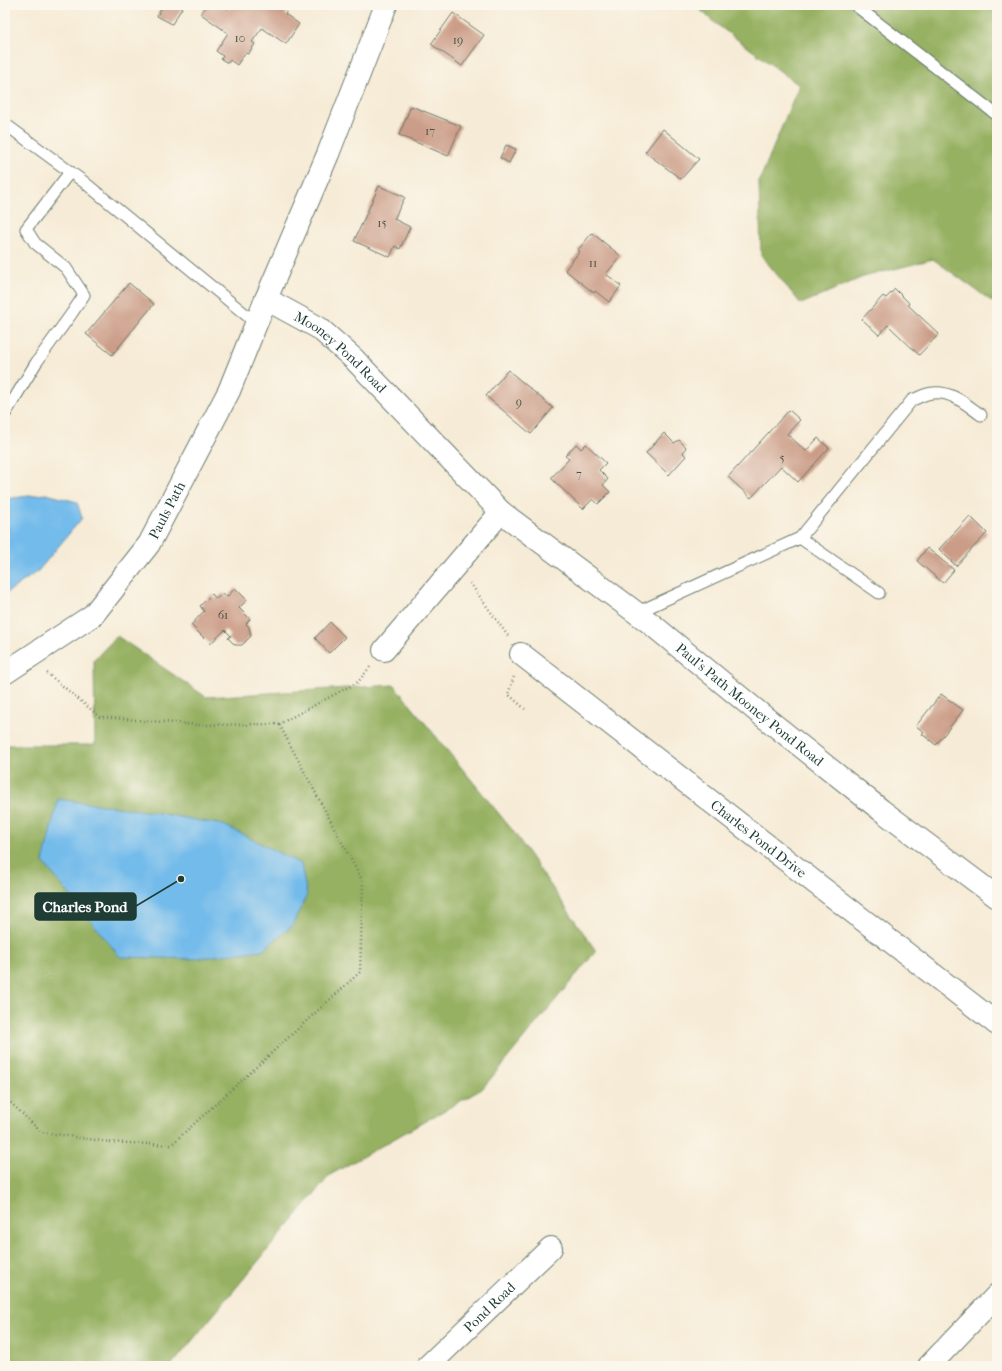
<svg xmlns="http://www.w3.org/2000/svg" width="1002" height="1371" viewBox="0 0 1002 1371" font-family="'IM FELL French Canon',serif">
<style>
.forest{fill:#96b162;stroke:#5a774b;fill-rule:evenodd}
.water{fill:#73bbeb;stroke:#497c90}
.building{fill:#cb9c87}
.lines{fill:none;stroke-linecap:round;stroke-linejoin:round}
.service-casing{stroke:#6a7a6d;stroke-width:13}
.minor-casing{stroke:#6a7a6d;stroke-width:24}
.tertiary-casing{stroke:#6a7a6d;stroke-width:24}
.path{stroke:#6a7a6d;stroke-width:2.5;stroke-dasharray:1 3;stroke-linecap:butt}
.service{stroke:#fff;stroke-width:11}
.minor{stroke:#fff;stroke-width:22}
.tertiary{stroke:#fff;stroke-width:22}
.labels{text-anchor:middle;stroke-width:3;stroke-linejoin:round;paint-order:stroke}
.number-label{font-size:12px;fill:#4a5549}
.street-label{font-size:14px;fill:#1f3d34;stroke:#fbf7ec}
.leader{fill:none;stroke:#1f3d34;stroke-width:1.5}
.callout-dot{fill:#1f3d34;stroke:#fbf7ec;stroke-width:1.5}
.callout{fill:#1f3d34;stroke:#1f3d34;stroke-width:1.5}
.callout-label{font-size:15px;text-anchor:middle;font-weight:bold;fill:#fff}
</style>
<rect width="100%" height="100%" fill="#fbf7ec"/>
<filter id="ink" filterUnits="userSpaceOnUse"><feTurbulence type="fractalNoise" baseFrequency=".025" numOctaves="2"/><feDisplacementMap in="SourceGraphic" scale="8" xChannelSelector="R" yChannelSelector="G"/><feConvolveMatrix kernelMatrix="1 2 1 2 8 2 1 2 1" color-interpolation-filters="sRGB"/></filter>
<filter id="wash" filterUnits="userSpaceOnUse"><feTurbulence type="fractalNoise" baseFrequency=".012" numOctaves="4" result="noise"/><feDisplacementMap in="SourceGraphic" scale="16" xChannelSelector="R" yChannelSelector="G"/><feGaussianBlur stdDeviation="0.9" result="paint"/><feColorMatrix in="noise" values="0 0 0 0 0 0 0 0 0 0 0 0 0 0 0 0 0 1.4 0 .05"/><feComposite in="paint" operator="in"/></filter>
<g filter="url(#wash)">
<rect width="100%" height="100%" fill="#f6ebd6"/>
<g class="forest">
<polygon points="695,5 997,5 997,305 933,259 863,277 801,304 761,255 759,182 799,85 715,23"/>
<path d="M117 636 206 697 394 685 513 831 596 951 482 1089 330 1175 171 1366H5V745H95L94 660ZM59 799 81 908 43 862Z"/>
</g>
<g class="water">
<polygon points="46,494 77,502 82,518 38,571 5,594 5,499"/>
<polygon points="58,799 153,812 224,825 301,864 307,895 292,926 263,950 192,959 120,957 43,862"/>
</g>
<g id="blocks">
<g class="building">
<polygon points="163,5 184,5 172,24 157,16"/>
<polygon points="207,5 223,5 228,9 231,5 269,5 275,9 278,5 287,11 285,14 299,24 286,44 262,28 252,42 255,44 248,54 245,53 237,65 230,60 228,63 221,59 223,56 216,51 228,33 201,14"/>
<polygon points="453,13 484,35 462,66 431,44"/>
<polygon points="411,106 461,126 448,156 399,135"/>
<polygon points="663,129 699,159 681,179 645,152"/>
<polygon points="506,145 516,149 509,163 500,158"/>
<polygon points="379,186 405,197 394,219 410,227 400,249 395,246 390,257 354,241"/>
<polygon points="592,233 621,256 606,274 621,286 609,302 595,291 594,293 565,270 580,251 577,251"/>
<polygon points="129,283 154,304 112,355 86,334"/>
<polygon points="895,289 909,303 908,305 939,334 919,355 888,325 879,335 862,319 883,296 886,298"/>
<polygon points="508,370 553,408 531,434 486,396"/>
<polygon points="789,410 800,420 787,434 806,451 818,438 829,448 798,482 781,466 751,498 728,477"/>
<polygon points="664,433 674,443 679,440 686,447 683,453 686,456 669,475 646,453"/>
<polygon points="576,444 581,449 586,444 606,463 599,470 608,479 603,485 610,492 598,504 593,499 583,509 551,478 569,459 565,456"/>
<polygon points="970,516 987,533 956,566 939,549"/>
<polygon points="927,548 954,570 943,583 917,561"/>
<polygon points="235,588 247,600 239,608 250,619 246,624 249,627 251,636 242,645 235,645 228,638 231,636 225,630 210,644 191,625 204,611 200,606 212,594 216,599 223,593 227,597"/>
<polygon points="330,622 345,637 329,653 315,638"/>
<polygon points="941,694 963,710 936,745 922,734 924,732 916,726"/>
</g>
</g>
</g>
<g filter="url(#ink)">
<use href="#blocks" fill-opacity="0" stroke="#6a7a6d" stroke-width="1"/>
<g class="lines">
<g class="service-casing">
<g id="service">
<polyline points="855,5 997,115"/>
<polyline points="5,124 84,182 256,323"/>
<polyline points="5,414 36,363 72,313 84,295 66,268 35,243 26,229 70,172"/>
<polyline points="800,538 879,593"/>
<path d="M636 613 800 538 912 400C918 398 926 393 933 393 952 391 967 405 981 415"/>
</g>
</g>
<g class="minor-casing">
<g id="minor">
<polyline points="384,650 501,512"/>
<path id="s1" d="M521 654 997 1024"/>
<path id="s2" d="M428 1366 551 1248"/>
<polyline points="929,1366 997,1295"/>
</g>
</g>
<g class="tertiary-casing">
<g id="tertiary">
<path id="s3" d="M266 299 319 328 354 359 501 512 650 623 763 716 881 810 997 897"/>
<path id="s4" d="M5 673 93 615 149 544 229 391 266 299 328 154 386 5"/>
</g>
</g>
<g class="path">
<polyline points="470,583 508,636"/>
<polyline points="47,673 100,717 200,725 279,724 358,682 370,667"/>
<polyline points="514,677 508,694 525,709"/>
<polyline points="5,1097 41,1132 109,1142 171,1145 360,972 363,882 279,724"/>
</g>
<use href="#service" class="service"/>
<use href="#minor" class="minor"/>
<use href="#tertiary" class="tertiary"/>
</g>
</g>
<g class="labels">
<g class="number-label">
<text x="240" y="42">10</text>
<text x="458" y="44">19</text>
<text x="430" y="135">17</text>
<text x="382" y="227">15</text>
<text x="593" y="267">11</text>
<text x="519" y="406">9</text>
<text x="782" y="462">5</text>
<text x="579" y="478">7</text>
<text x="223" y="619">61</text>
</g>
<g class="street-label">
<text dy="5" stroke="none"><textPath href="#s3" startOffset="92">Mooney Pond Road</textPath></text>
<text dy="5" stroke="none"><textPath href="#s4" startOffset="234">Pauls Path</textPath></text>
<text dy="5" stroke="none"><textPath href="#s3" startOffset="634">Paul's Path Mooney Pond Road</textPath></text>
<text dy="5" stroke="none"><textPath href="#s1" startOffset="301">Charles Pond Drive</textPath></text>
<text dy="5" stroke="none"><textPath href="#s2" startOffset="85">Pond Road</textPath></text>
</g>
</g>
<path class="leader" d="M181 879L136 906"/>
<circle class="callout-dot" cx="181" cy="879" r="4"/>
<rect class="callout" x="35" y="893" width="101" height="27" rx="4"/>
<g class="callout-label">
<text x="85" y="912">Charles Pond</text>
</g>
<rect width="1002" height="1371" fill="none" stroke="#fbf7ec" stroke-width="20"/>
</svg>
